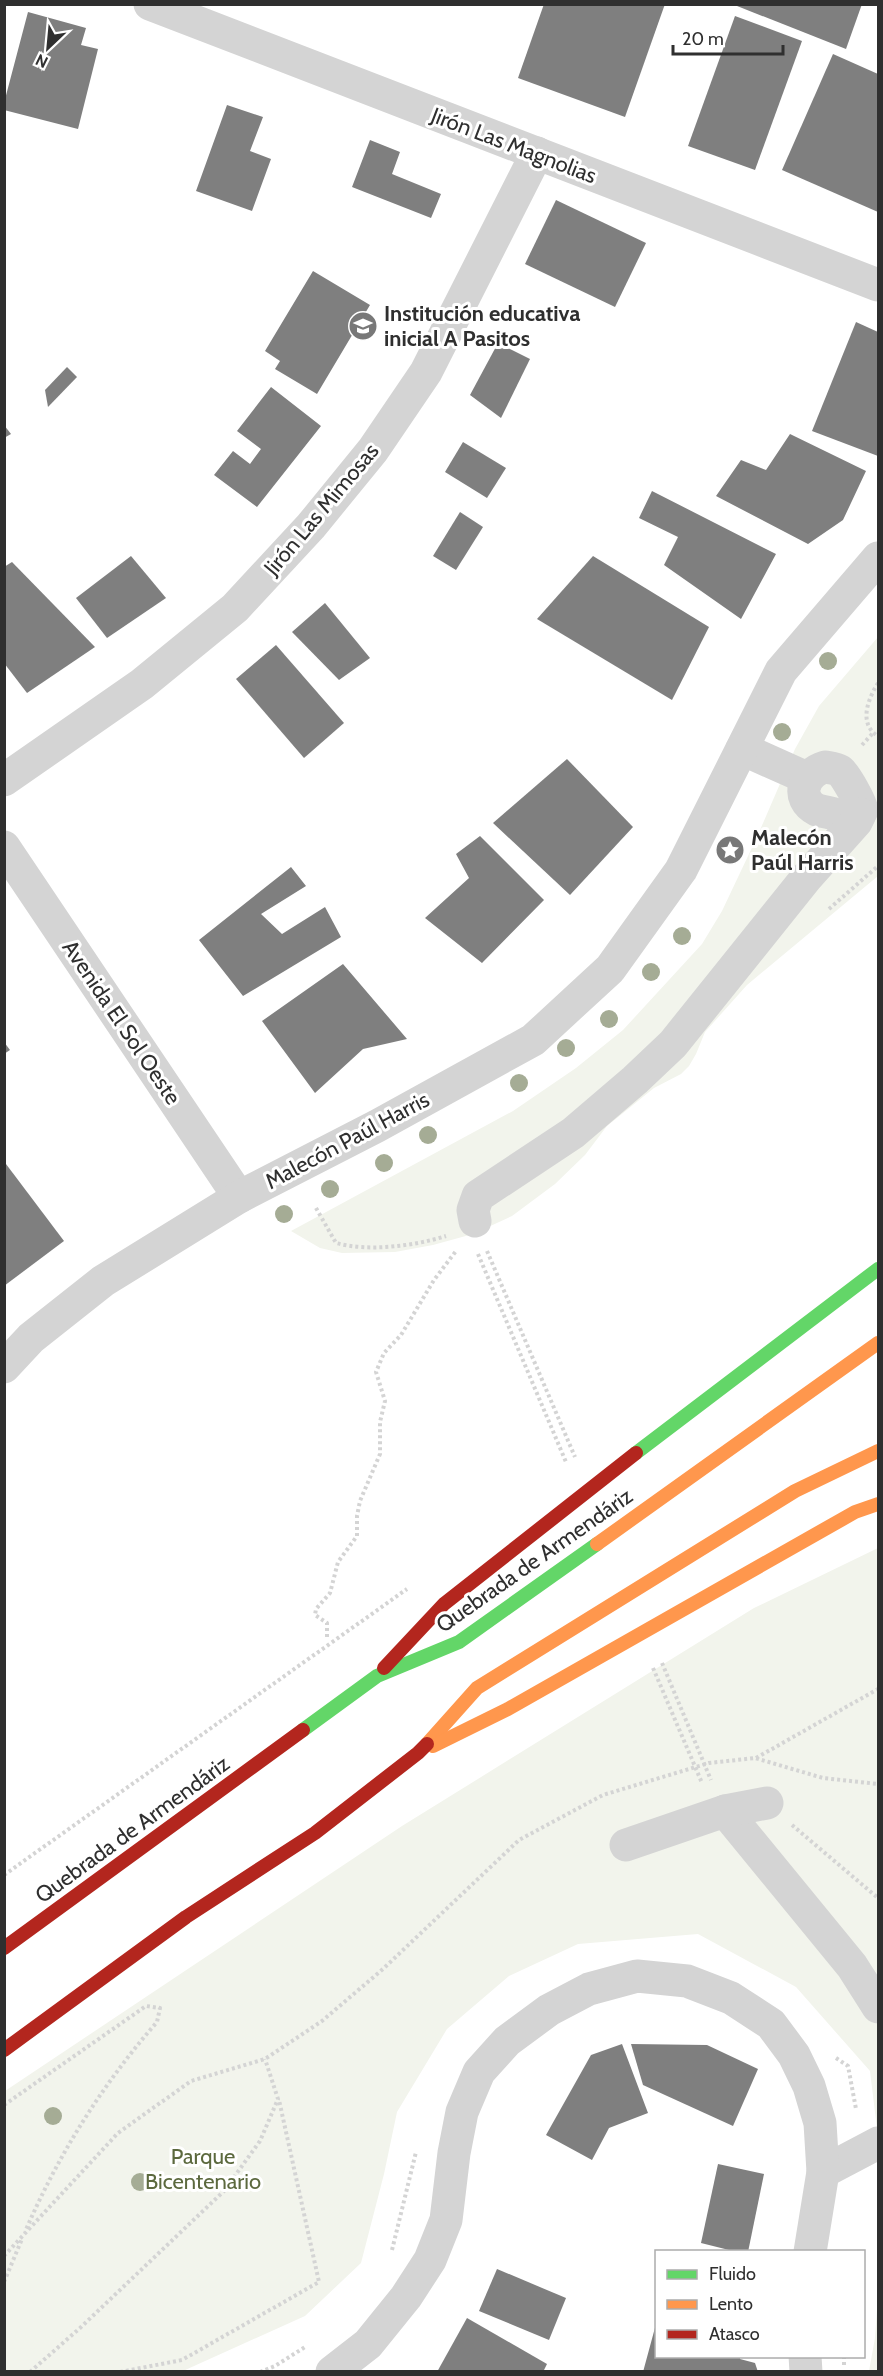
<svg xmlns="http://www.w3.org/2000/svg" width="883" height="2376" viewBox="0 0 883 2376" font-family="Cabin,sans-serif">
<style>
.green{fill:#f2f4ec}
.building{fill:#7f7f7f}
.lines{fill:none;stroke-linecap:round;stroke-linejoin:round}
.path{stroke:#d4d4d4;stroke-width:4;stroke-dasharray:3 3;stroke-linecap:butt}
.street{stroke:#d4d4d4;stroke-width:33}
.fast{stroke:#63d668;stroke-width:14}
.slow{stroke:#ff974d;stroke-width:14}
.jam{stroke:#b3261e;stroke-width:14}
.tree{fill:#a5ac95}
.labels{text-anchor:middle;stroke-width:6;stroke-linejoin:round;paint-order:stroke}
.street-label{font-size:22px;fill:#2f2f2f;stroke:#fff}
.poi-label{font-size:22px;font-weight:bold;fill:#2f2f2f;stroke:#fff;text-anchor:start}
.park-label{font-size:22px;fill:#5c693e;stroke:#fff}
</style>
<rect width="100%" height="100%" fill="#fff"/>
<g class="green">
<polygon points="878,637 878,876 747,985 705,1032 696,1054 689,1066 681,1074 654,1088 607,1126 585,1155 555,1184 512,1216 473,1234 433,1245 395,1252 342,1253 320,1248 291,1231 513,1111 576,1068 623,1030 702,944 722,911 757,837 795,749 819,706"/>
<polygon points="878,1548 878,2137 870,2071 796,1987 698,1934 578,1944 509,1976 447,2029 397,2112 384,2174 361,2263 305,2316 183,2371 5,2372 5,2091 402,1826 754,1608"/>
<polygon points="878,2295 878,2371 869,2371 875,2338"/>
</g>
<g class="building">
<polygon points="544,4 665,4 625,117 518,78"/>
<polygon points="732,4 862,4 846,49"/>
<polygon points="28,12 86,28 81,45 98,49 78,129 4,110 4,103"/>
<polygon points="735,16 802,41 755,170 688,146"/>
<polygon points="833,54 878,74 878,212 782,170"/>
<polygon points="227,105 263,117 250,151 271,159 252,211 196,191"/>
<polygon points="370,140 400,152 392,174 441,194 431,218 352,187"/>
<polygon points="556,200 646,243 615,307 525,264"/>
<polygon points="313,271 370,305 317,394 275,369 280,361 265,351"/>
<polygon points="856,322 878,332 878,456 812,431"/>
<polygon points="498,343 530,359 501,418 470,395"/>
<polygon points="67,367 77,377 48,407 45,390"/>
<polygon points="271,387 321,426 257,507 214,475 233,451 250,464 261,449 237,431"/>
<polygon points="4,425 11,434 4,438"/>
<polygon points="790,434 866,471 843,520 808,544 716,496 741,460 766,470"/>
<polygon points="463,442 506,468 487,498 445,472"/>
<polygon points="652,491 776,554 741,619 664,565 678,537 639,518"/>
<polygon points="460,512 483,527 456,570 433,556"/>
<polygon points="131,556 166,598 107,638 76,598"/>
<polygon points="593,556 709,627 672,700 537,619"/>
<polygon points="12,562 95,647 27,693 4,663 4,567"/>
<polygon points="325,603 370,658 339,680 292,632"/>
<polygon points="276,645 344,723 304,758 236,679"/>
<polygon points="567,759 633,827 570,895 493,823"/>
<polygon points="480,836 544,900 482,963 425,918 469,878 456,854"/>
<polygon points="291,867 306,886 261,914 282,934 325,907 341,937 243,996 199,940"/>
<polygon points="343,964 407,1039 363,1049 315,1093 262,1021"/>
<polygon points="4,1042 10,1050 4,1054"/>
<polygon points="6,1164 64,1241 4,1286 4,1165"/>
<polygon points="622,2044 648,2113 609,2128 592,2160 546,2135 591,2055"/>
<polygon points="631,2044 707,2045 758,2069 733,2126 643,2085"/>
<polygon points="718,2164 764,2174 748,2252 737,2252 701,2243"/>
<polygon points="497,2269 566,2298 549,2340 479,2311"/>
<polygon points="467,2318 547,2364 543,2372 437,2372"/>
<polygon points="656,2324 656,2356 740,2356 740,2359 755,2363 758,2372 643,2372"/>
</g>
<g class="lines">
<g class="path">
<path d="M878 683C868 699 858 724 878 736"/>
<polyline points="862,745 873,733"/>
<polyline points="829,909 878,866"/>
<path d="M316 1208 336 1243C368 1252 414 1246 446 1236"/>
<polyline points="487,1251 575,1457"/>
<polyline points="478,1254 566,1462"/>
<polyline points="327,1637 327,1623 315,1615 316,1609 330,1593 338,1562 357,1536 357,1516 360,1501 380,1454 380,1422 385,1401 376,1372 384,1353 401,1335 434,1280 456,1251"/>
<polyline points="662,1663 711,1780"/>
<polyline points="653,1668 702,1783"/>
<polyline points="756,1758 878,1689"/>
<polyline points="792,1825 878,1898"/>
<polyline points="4,1875 407,1589"/>
<polyline points="836,2058 848,2066 856,2109"/>
<path d="M4 2105 146 2006 160 2008 157 2022C102 2085 58 2155 25 2232"/>
<polyline points="392,2250 416,2152"/>
<polyline points="4,2256 118,2133 191,2081 265,2059 322,2021 383,1969 519,1840 603,1795 709,1763 755,1758 823,1778 878,1784"/>
<polyline points="4,2282 22,2239"/>
<polyline points="844,2365 844,2356"/>
<polyline points="30,2372 80,2328 224,2191 260,2141 278,2099 265,2059"/>
<polyline points="120,2372 182,2360 319,2282 279,2100"/>
<polyline points="260,2372 275,2366 305,2347"/>
</g>
<g class="street">
<polyline points="150,4 878,285"/>
<polyline points="742,749 807,778"/>
<path d="M825 767C830 768 835 768 840 771 846 776 861 803 862 810L854 819C847 820 843 817 836 815 830 812 823 812 817 810 794 798 804 773 825 767Z"/>
<polyline points="4,780 142,684 235,608 311,526 373,450 426,372 537,153"/>
<polyline points="4,847 239,1197"/>
<polyline points="475,1221 473,1210 478,1196 573,1133 635,1080 673,1044 807,877 856,822 860,814"/>
<polyline points="4,1367 31,1338 103,1281 239,1197 377,1126 533,1040 610,969 681,870 781,671 878,558"/>
<polyline points="725,1811 852,1966 878,2007"/>
<polyline points="626,1845 725,1811 767,1803"/>
<polyline points="823,2172 878,2143"/>
<polyline points="805,2356 806,2372"/>
<polyline points="332,2372 368,2344 406,2297 430,2260 446,2220 454,2153 462,2112 479,2072 507,2041 549,2010 589,1989 637,1976 687,1981 731,1998 771,2024 794,2055 809,2086 820,2123 823,2172 810,2252"/>
</g>
<g class="fast">
<polyline points="636,1453 878,1269"/>
<polyline points="303,1730 377,1676 459,1642 597,1544"/>
</g>
<g class="slow">
<polyline points="597,1544 878,1343"/>
<polyline points="427,1744 477,1688 795,1491 878,1451"/>
<polyline points="433,1746 508,1709 855,1512 878,1504"/>
</g>
<g class="jam">
<polyline points="384,1668 444,1604 636,1453"/>
<polyline points="4,1948 303,1730"/>
<polyline points="4,2050 186,1917 315,1833 418,1753 427,1744"/>
</g>
</g>
<g class="tree">
<circle cx="828" cy="661" r="9"/>
<circle cx="782" cy="732" r="9"/>
<circle cx="682" cy="936" r="9"/>
<circle cx="651" cy="972" r="9"/>
<circle cx="609" cy="1019" r="9"/>
<circle cx="566" cy="1048" r="9"/>
<circle cx="519" cy="1083" r="9"/>
<circle cx="428" cy="1135" r="9"/>
<circle cx="384" cy="1163" r="9"/>
<circle cx="330" cy="1189" r="9"/>
<circle cx="284" cy="1214" r="9"/>
<circle cx="53" cy="2116" r="9"/>
<circle cx="140" cy="2182" r="9"/>
</g>
<defs>
<g id="school-disc" transform="scale(1.5)"><circle r="9.5" fill="#787878" stroke="#fff"/><path d="M0-5L7-2L0 1L-7-2ZM-4 1L0 2.5L4 1V4Q0 6-4 4Z" fill="#fff"/></g>
<g id="sight-disc" transform="scale(1.5)"><circle r="9.5" fill="#787878" stroke="#fff"/><path d="M0-6L1.8-2.2L6-1.7L2.9 1.2L3.7 5.4L0 3.3L-3.7 5.4L-2.9 1.2L-6-1.7L-1.8-2.2Z" fill="#fff"/></g>
</defs>
<g fill-rule="evenodd">
<use href="#school-disc" x="363" y="326"/>
<use href="#sight-disc" x="730" y="850"/>
</g>
<g class="labels">
<g class="street-label">
<text transform="translate(514 145) rotate(21)" y="8">Jirón Las Magnolias</text>
<text transform="translate(321 509) rotate(-50)" y="8">Jirón Las Mimosas</text>
<text transform="translate(122 1022) rotate(56)" y="8">Avenida El Sol Oeste</text>
<text transform="translate(347 1140) rotate(-28)" y="8">Malecón Paúl Harris</text>
<text transform="translate(534 1560) rotate(-35)" y="8">Quebrada de Armendáriz</text>
<text transform="translate(132 1829) rotate(-36)" y="8">Quebrada de Armendáriz</text>
</g>
<g class="poi-label">
<text x="384" y="321">Institución educativa<tspan x="384" dy="25">inicial A Pasitos</tspan></text>
<text x="751" y="845">Malecón<tspan x="751" dy="25">Paúl Harris</tspan></text>
</g>
<g class="park-label">
<text x="203" y="2164">Parque<tspan x="203" dy="25">Bicentenario</tspan></text>
</g>
</g>
<rect width="883" height="2376" fill="none" stroke="#2f2f2f" stroke-width="12"/>
<rect x="655" y="2250" width="210" height="108" fill="#ffffff" stroke="#acacac" stroke-width="1.5"/>
<rect x="667" y="2270" width="30" height="9" fill="#63d668" stroke="#acacac" stroke-width="1.5"/>
<text x="709" y="2280" font-size="18" fill="#2f2f2f">Fluido</text>
<rect x="667" y="2300" width="30" height="9" fill="#ff974d" stroke="#acacac" stroke-width="1.5"/>
<text x="709" y="2310" font-size="18" fill="#2f2f2f">Lento</text>
<rect x="667" y="2330" width="30" height="9" fill="#b3261e" stroke="#acacac" stroke-width="1.5"/>
<text x="709" y="2340" font-size="18" fill="#2f2f2f">Atasco</text>
<g transform="translate(48 48) rotate(206)" stroke="#ffffff" stroke-width="4.5" paint-order="stroke">
<path d="M0-4.5L10 22L0 15L-10 22Z" fill="#2f2f2f"/>
<text y="-9" font-size="16" font-weight="bold" text-anchor="middle" fill="#2f2f2f">N</text>
</g>
<path d="M673 45v9h110v-9" fill="none" stroke="#2f2f2f" stroke-width="3"/>
<text x="682" y="45" font-size="18" fill="#2f2f2f" stroke="#ffffff" stroke-width="4.5" paint-order="stroke">20 m</text>
</svg>
